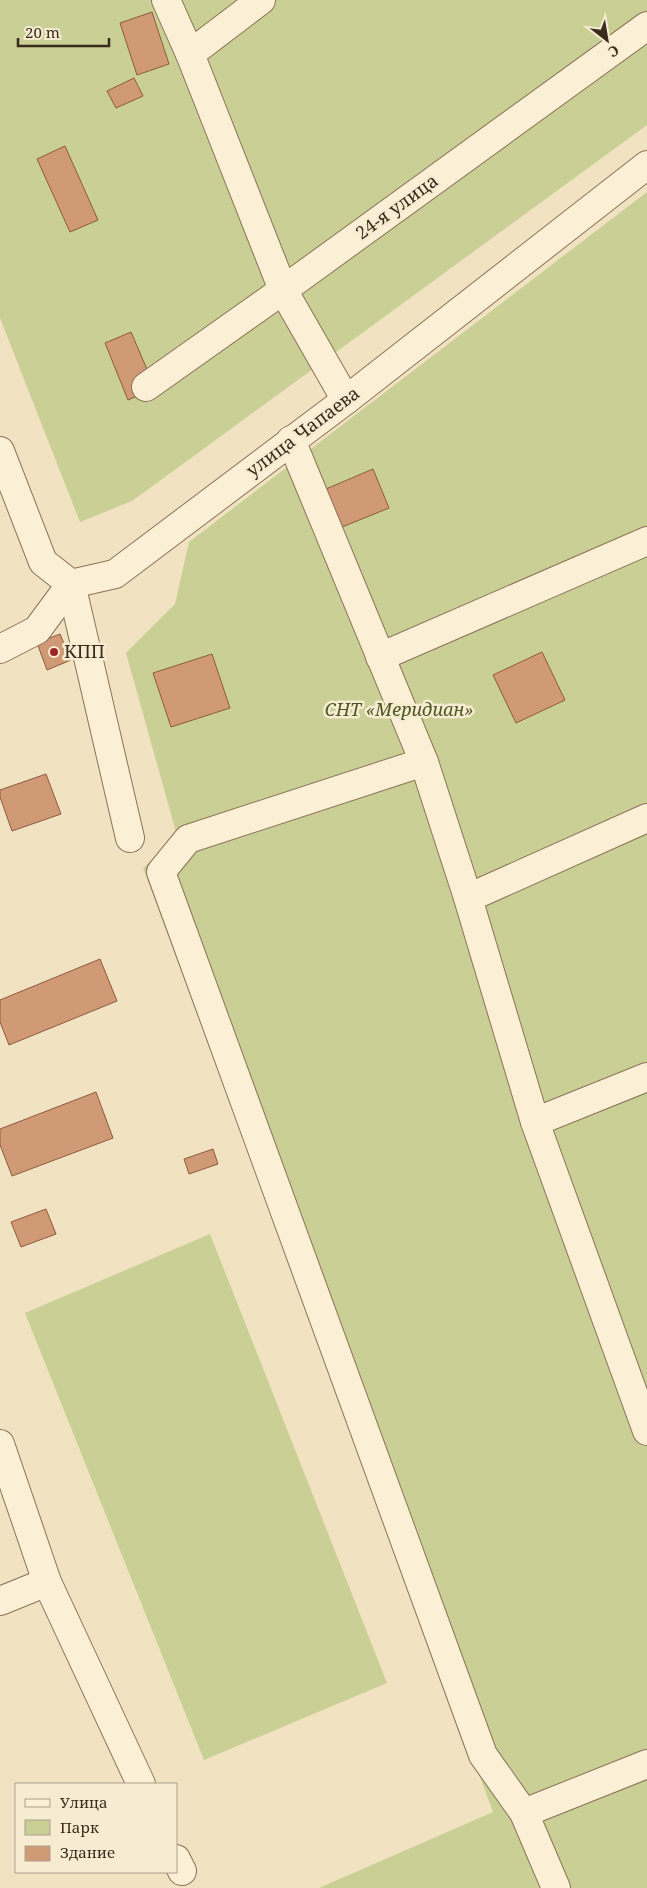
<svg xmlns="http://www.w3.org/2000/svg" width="647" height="1888" viewBox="0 0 647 1888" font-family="'Noto Serif',serif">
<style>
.green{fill:#c9cf95}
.building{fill:#d19a76;stroke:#8c5b3c}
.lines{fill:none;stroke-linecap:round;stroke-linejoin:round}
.minor-casing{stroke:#8c7358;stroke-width:30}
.minor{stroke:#fbefd6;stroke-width:28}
.poi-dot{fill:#9e2527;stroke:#f7ecd2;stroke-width:2}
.labels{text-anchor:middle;stroke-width:5;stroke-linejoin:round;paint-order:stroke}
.street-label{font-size:18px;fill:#3b2b1d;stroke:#f7ecd2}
.poi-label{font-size:18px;fill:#3b2b1d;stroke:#f7ecd2;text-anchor:start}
.park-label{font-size:18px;font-style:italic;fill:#4c5822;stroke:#f7ecd2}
</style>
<rect width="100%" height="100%" fill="#f1e2c2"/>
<g class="green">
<polygon points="0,0 647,0 647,125 132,501 80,522 0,318"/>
<polygon points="647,192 647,1888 319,1888 493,1812 143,868 178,839 126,653 175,604 189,542"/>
<polygon points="210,1234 387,1683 204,1760 25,1313"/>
</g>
<g class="building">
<polygon points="152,12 169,64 137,75 120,23"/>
<polygon points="134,78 143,96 116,108 107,91"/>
<polygon points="65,146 98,220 70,232 37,159"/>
<polygon points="131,332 155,388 128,400 105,343"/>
<polygon points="373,469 389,508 342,527 326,489"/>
<polygon points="60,634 71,660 47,670 37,643"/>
<polygon points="542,652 565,700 516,723 493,675"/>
<polygon points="212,654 230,708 171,727 153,673"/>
<polygon points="46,774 61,814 12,831 0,797 0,790"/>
<polygon points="100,959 117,1001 9,1045 0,1022 0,1000"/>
<polygon points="96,1092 113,1138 12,1176 0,1145 0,1129"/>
<polygon points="213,1149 218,1164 189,1174 184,1159"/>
<polygon points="46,1209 56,1234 21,1247 11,1222"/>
</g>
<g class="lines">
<g class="minor-casing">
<g id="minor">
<polyline points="166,0 190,54 283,290 346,400"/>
<polyline points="190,54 261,0"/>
<polyline points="146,387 283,290 647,26"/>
<polyline points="291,440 424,762 468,898 535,1122 647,1431"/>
<polyline points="0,451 43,562 71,584 115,574 346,400 647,165"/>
<polyline points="71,584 130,838"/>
<polyline points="0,649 37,630 71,584"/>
<polyline points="380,657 647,541"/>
<polyline points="424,762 188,839 161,872 483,1755 524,1813 556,1888"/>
<polyline points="468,898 647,818"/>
<polyline points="535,1122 647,1077"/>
<polyline points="0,1444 47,1582 141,1784"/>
<polyline points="0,1601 47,1582"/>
<polyline points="524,1813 647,1764"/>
<polyline points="176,1859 182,1871"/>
</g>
</g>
<use href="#minor" class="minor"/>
</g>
<circle class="poi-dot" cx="54" cy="652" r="5"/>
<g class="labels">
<g class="street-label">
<text transform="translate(397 207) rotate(-36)" y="6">24-я улица</text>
<text transform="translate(303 432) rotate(-37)" y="6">улица Чапаева</text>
</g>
<g class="poi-label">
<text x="64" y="658">КПП</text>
</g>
<g class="park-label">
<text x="399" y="716">СНТ «Меридиан»</text>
</g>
</g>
<rect x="15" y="1783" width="162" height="90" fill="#f7ecd2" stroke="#ac9f8a"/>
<rect x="25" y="1799" width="25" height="8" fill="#fbefd6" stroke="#ac9f8a"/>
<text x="60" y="1808" font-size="15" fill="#3b2b1d">Улица</text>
<rect x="25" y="1820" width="25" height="15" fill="#c9cf95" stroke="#ac9f8a"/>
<text x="60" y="1833" font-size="15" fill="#3b2b1d">Парк</text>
<rect x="25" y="1846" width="25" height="15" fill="#d19a76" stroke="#ac9f8a"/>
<text x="60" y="1858" font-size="15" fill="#3b2b1d">Здание</text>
<g transform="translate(607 40) rotate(149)" stroke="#f7ecd2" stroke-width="4" paint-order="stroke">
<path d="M0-4L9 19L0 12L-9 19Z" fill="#3b2b1d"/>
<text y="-8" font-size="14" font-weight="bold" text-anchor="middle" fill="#3b2b1d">С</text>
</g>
<path d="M18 38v8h91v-8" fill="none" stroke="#3b2b1d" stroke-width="2.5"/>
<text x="25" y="38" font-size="15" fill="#3b2b1d" stroke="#f7ecd2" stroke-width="4" paint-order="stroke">20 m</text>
</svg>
